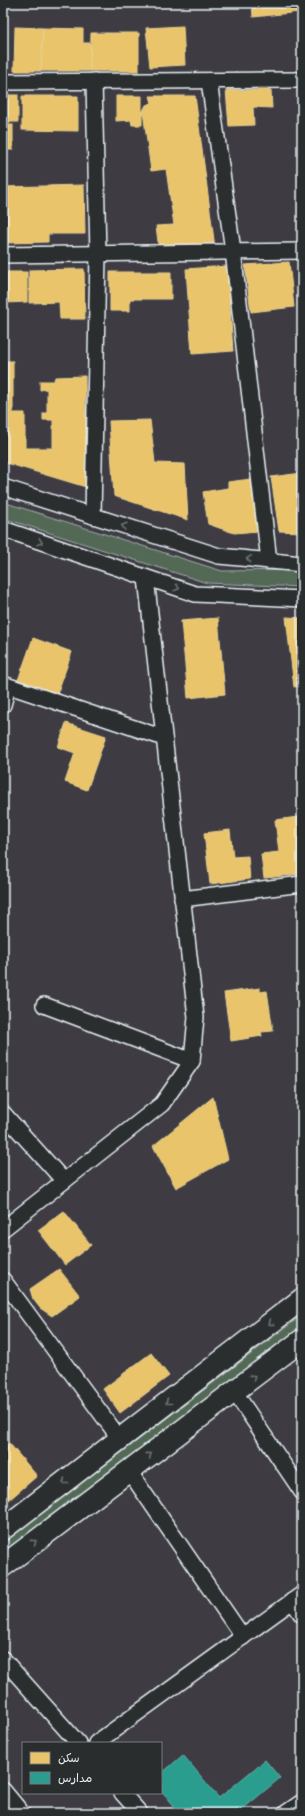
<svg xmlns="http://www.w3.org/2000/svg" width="305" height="1816" viewBox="0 0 305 1816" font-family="Dekko,'Playpen Sans Arabic',sans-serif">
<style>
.green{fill:#526957;stroke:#9dada8}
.homes{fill:#e9c46a;stroke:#e9d295}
.schools{fill:#2a9d8f;stroke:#63b6ae}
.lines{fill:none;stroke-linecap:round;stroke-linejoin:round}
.street-casing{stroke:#e8f1f8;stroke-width:18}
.secondary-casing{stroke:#e8f1f8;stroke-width:24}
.street{stroke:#2a2d2e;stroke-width:15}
.secondary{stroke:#2a2d2e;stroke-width:21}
.oneway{stroke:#6c7275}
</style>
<rect width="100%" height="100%" fill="#3e3c42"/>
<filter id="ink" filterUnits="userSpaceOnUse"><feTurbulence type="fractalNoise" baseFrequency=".025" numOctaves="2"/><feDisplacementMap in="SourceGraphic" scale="8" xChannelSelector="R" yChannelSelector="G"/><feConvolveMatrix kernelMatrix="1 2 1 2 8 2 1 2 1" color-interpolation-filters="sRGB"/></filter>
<g filter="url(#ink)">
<g class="green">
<polygon points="3,502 222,571 302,570 302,587 207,583 3,518"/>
<polygon points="302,1315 302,1326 3,1555 3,1543"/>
</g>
<g class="homes">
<polygon points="252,3 299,3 300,12 253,17"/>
<polygon points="183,26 185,65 150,67 146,28"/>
<polygon points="15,27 43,28 41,71 14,71"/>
<polygon points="43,28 83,29 83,43 90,43 90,71 41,71"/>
<polygon points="91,33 139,33 139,71 90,71"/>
<polygon points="226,90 271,90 272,108 253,107 254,125 229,126"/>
<rect x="3" y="95" width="15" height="27"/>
<polygon points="22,96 78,96 78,131 22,130"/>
<polygon points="116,96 142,96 142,125 132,125 131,120 116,121"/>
<polygon points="150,96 195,96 215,248 159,249 156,226 174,225 166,169 151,171 143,111 146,105 152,103"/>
<rect x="3" y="125" width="10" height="25"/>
<polygon points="84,185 85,234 48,234 48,242 3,243 3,187"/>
<polygon points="289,262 294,307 251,312 245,265"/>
<polygon points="227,266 233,351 192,354 186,269"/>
<polygon points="84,269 85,319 60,319 59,302 29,303 29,270"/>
<polygon points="3,272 27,272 27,302 5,303 5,313 3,313"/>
<polygon points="110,272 171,272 171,299 130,299 130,311 110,311"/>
<polygon points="3,361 13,361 13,413 25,413 25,448 53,448 53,420 43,420 43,413 47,413 47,389 40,390 40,381 54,381 55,377 85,376 86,487 3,462"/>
<polygon points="150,420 155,463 185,464 188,520 114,496 109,421"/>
<polygon points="302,473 302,532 279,531 271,477"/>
<polygon points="251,479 259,531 234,533 208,524 203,492 228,488 228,482"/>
<polygon points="286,617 302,618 302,686 294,687"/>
<polygon points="218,618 225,694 188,698 181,621"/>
<polygon points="33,638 72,652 56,697 17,683"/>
<polygon points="66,723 106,736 87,790 65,782 75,753 58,747"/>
<polygon points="298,817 302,855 302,874 264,878 261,854 279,852 275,820"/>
<polygon points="230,830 233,857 248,856 250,879 210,884 204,833"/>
<polygon points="260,988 260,992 267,991 273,1031 261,1032 262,1036 231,1041 224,993"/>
<polygon points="213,1097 228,1159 176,1188 153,1146"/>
<polygon points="64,1211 91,1245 65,1265 38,1230"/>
<polygon points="59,1269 80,1296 52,1316 40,1308 33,1299 30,1289"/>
<polygon points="151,1353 169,1376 120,1413 103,1389"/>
<polygon points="9,1443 37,1476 9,1500 3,1492 3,1448"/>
</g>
<polygon class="schools" points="183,1755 219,1798 265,1760 280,1778 238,1813 180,1813 161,1790 161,1774"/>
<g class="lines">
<g class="street-casing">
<g id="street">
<polyline points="209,81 233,251 269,561"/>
<polyline points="3,82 302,80"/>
<polyline points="3,255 302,251"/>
<polyline points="3,487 219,556 302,564"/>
<polyline points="93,516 98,254 94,81"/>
<polyline points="3,529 195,594 302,599"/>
<polyline points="3,684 164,738"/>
<polyline points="3,705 8,686"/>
<polyline points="182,899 302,884"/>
<polyline points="44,1005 192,1061"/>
<polyline points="3,1113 64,1181"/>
<polyline points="3,1229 162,1104 192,1061 196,1017 146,578"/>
<polyline points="3,1280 120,1439"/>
<polyline points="234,1391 302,1492"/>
<polyline points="129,1471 243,1637"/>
<polyline points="292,1601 302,1615"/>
<polyline points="3,1659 78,1743"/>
<polyline points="96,1743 302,1594"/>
<polyline points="3,1790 22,1813"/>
<polyline points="122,1793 140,1813"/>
<polyline points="286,1813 302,1802"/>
</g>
</g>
<g class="secondary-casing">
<g id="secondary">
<polyline points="3,1529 302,1299"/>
<polyline points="3,1566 302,1340"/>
</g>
</g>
<use href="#street" class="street"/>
<use href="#secondary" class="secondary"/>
</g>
<defs><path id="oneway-chevron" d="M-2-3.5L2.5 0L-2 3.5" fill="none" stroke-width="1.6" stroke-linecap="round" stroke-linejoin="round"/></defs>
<g class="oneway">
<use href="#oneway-chevron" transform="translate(124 526) rotate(-162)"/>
<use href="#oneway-chevron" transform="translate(40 542) rotate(19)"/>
<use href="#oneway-chevron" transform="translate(249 559) rotate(-175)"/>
<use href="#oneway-chevron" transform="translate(177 588) rotate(19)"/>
<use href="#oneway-chevron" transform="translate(271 1323) rotate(142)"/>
<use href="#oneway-chevron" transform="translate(253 1377) rotate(-37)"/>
<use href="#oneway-chevron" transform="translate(168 1402) rotate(142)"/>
<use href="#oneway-chevron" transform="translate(149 1455) rotate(-37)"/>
<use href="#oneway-chevron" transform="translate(65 1482) rotate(142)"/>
<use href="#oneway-chevron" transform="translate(34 1542) rotate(-37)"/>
</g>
</g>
<rect width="305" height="1816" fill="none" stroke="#2a2d2e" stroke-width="16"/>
<rect x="8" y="8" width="289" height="1800" fill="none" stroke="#e8f1f8" stroke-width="1.5" filter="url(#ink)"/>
<rect x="22" y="1742" width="140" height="52" fill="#2a2d2e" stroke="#767b7f"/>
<rect x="30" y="1752" width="20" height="12" fill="#e9c46a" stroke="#767b7f"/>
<text x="58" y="1762" font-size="12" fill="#e8f1f8">سكن</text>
<rect x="30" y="1772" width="20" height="12" fill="#2a9d8f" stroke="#767b7f"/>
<text x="58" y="1782" font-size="12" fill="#e8f1f8">مدارس</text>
</svg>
